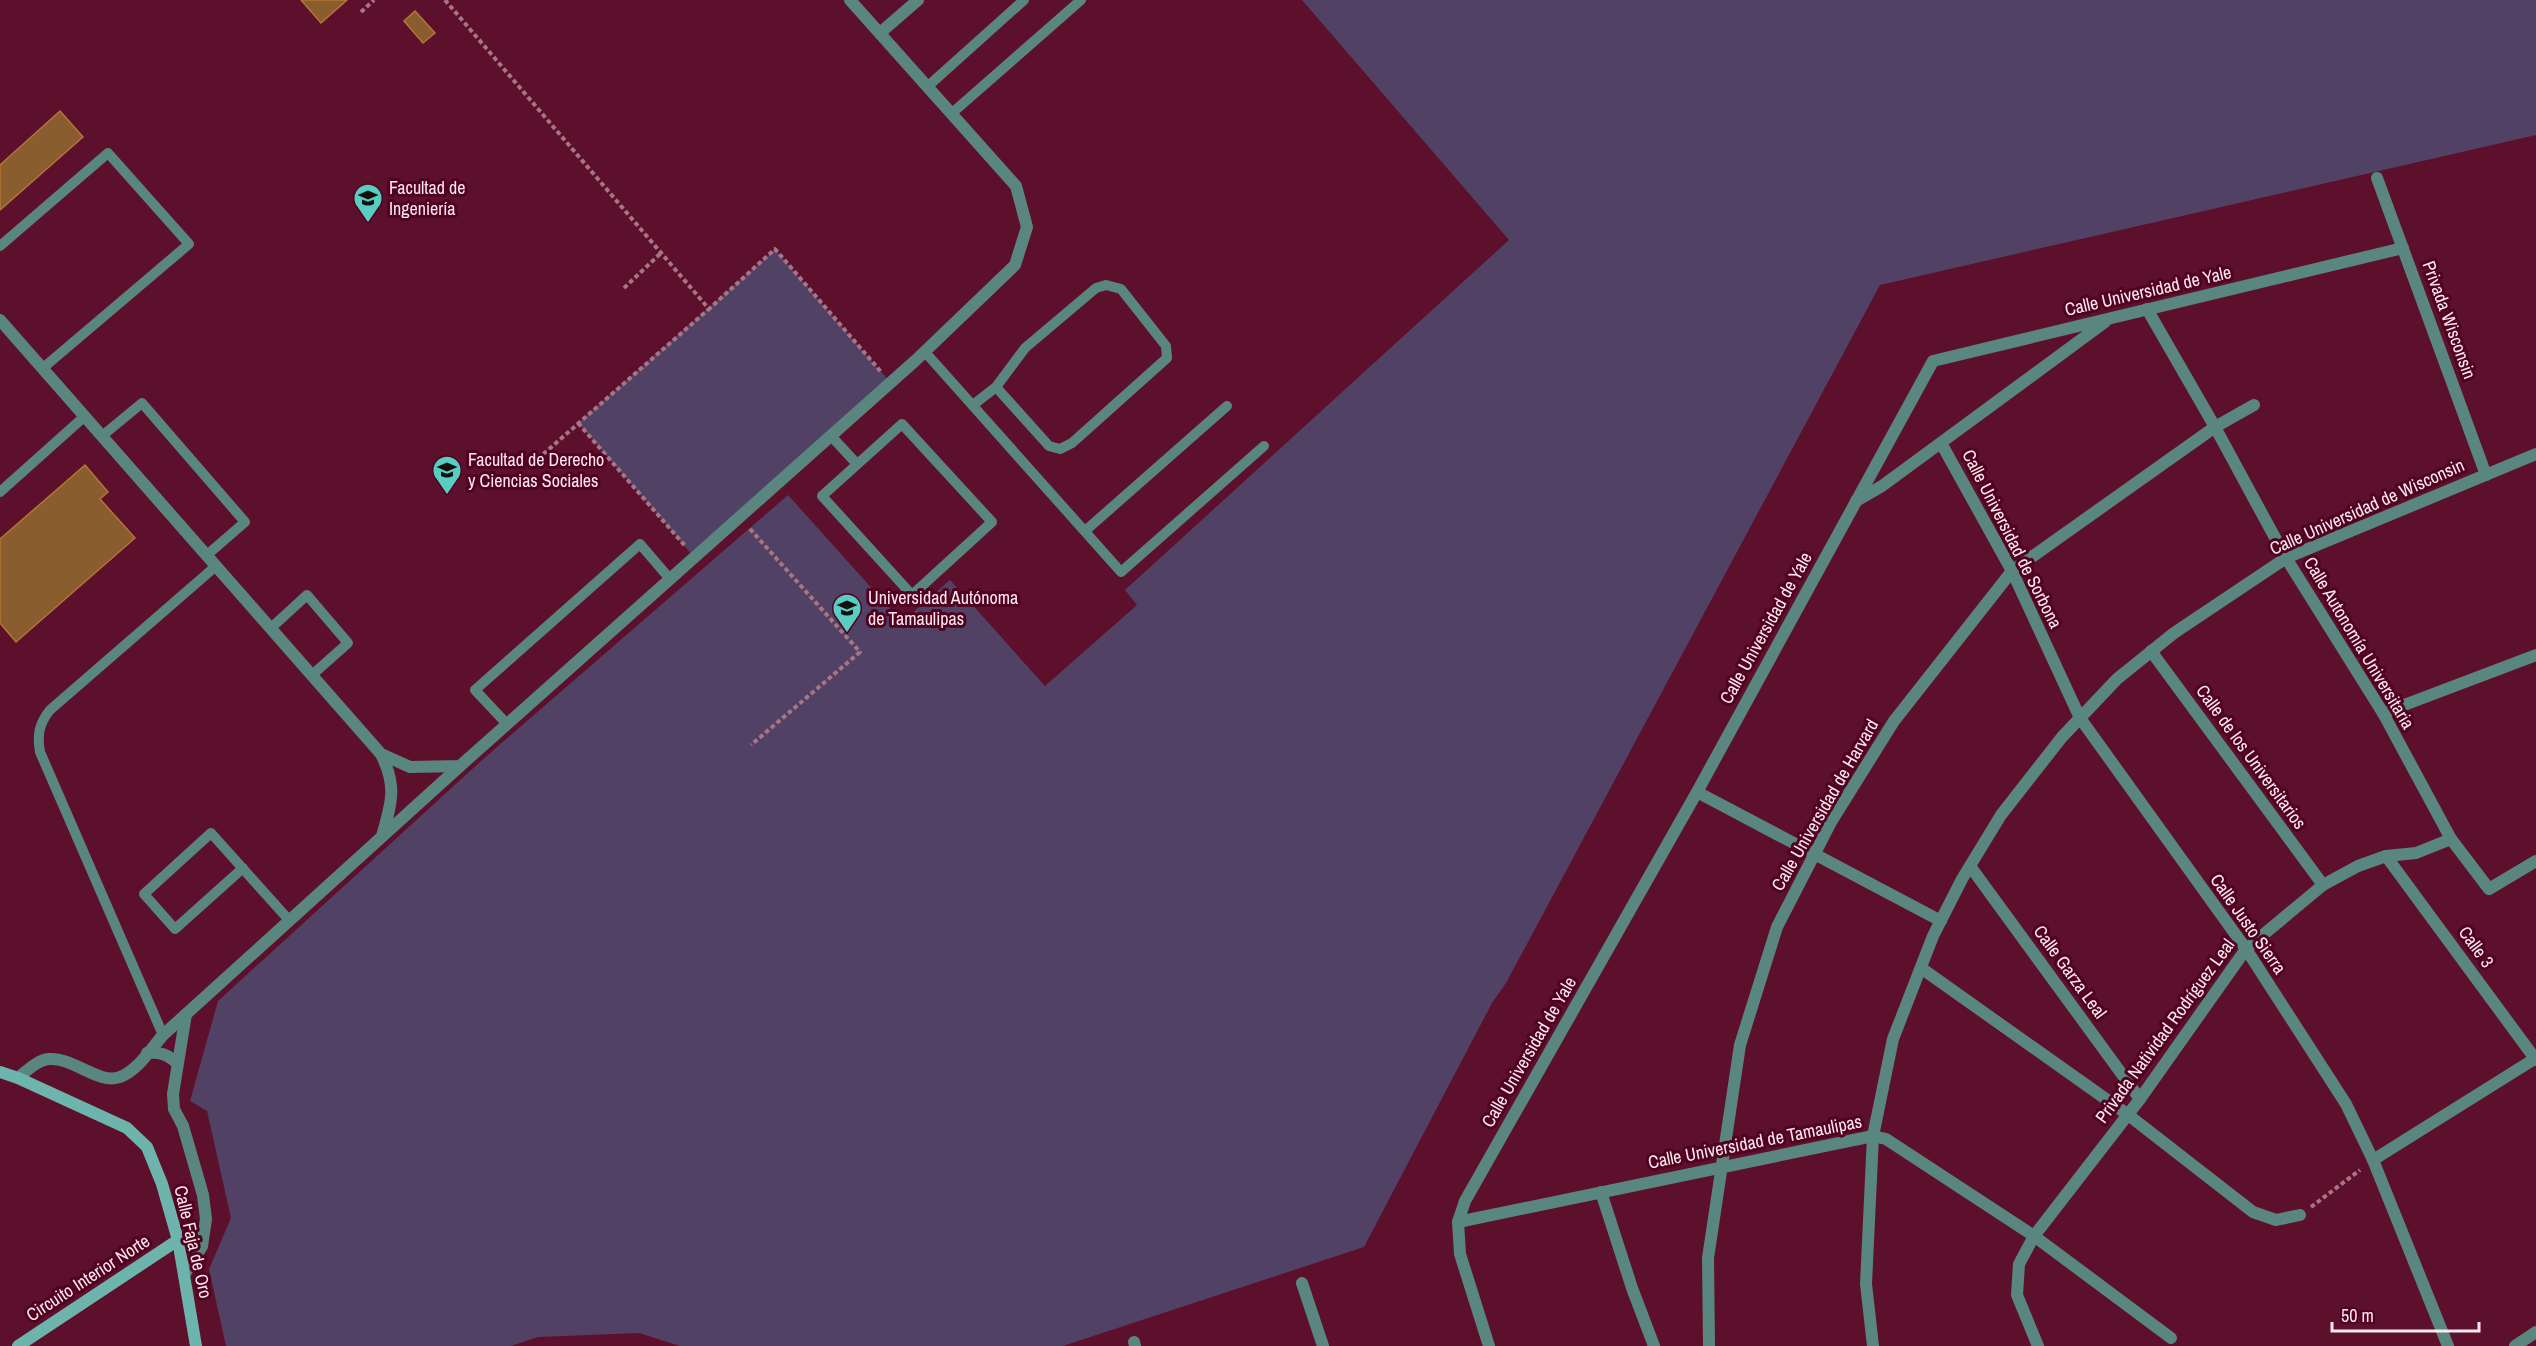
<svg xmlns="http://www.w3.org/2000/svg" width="2536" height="1346" viewBox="0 0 2536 1346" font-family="'Archivo Narrow',sans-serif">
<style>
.green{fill:#514164}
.building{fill:#8a5d2e;stroke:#b27636;stroke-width:1.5}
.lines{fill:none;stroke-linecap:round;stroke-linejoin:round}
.path{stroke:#a87586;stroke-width:4;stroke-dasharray:4.5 3;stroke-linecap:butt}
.lane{stroke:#5a8680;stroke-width:10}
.street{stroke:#5a8680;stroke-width:12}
.secondary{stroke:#6db5ac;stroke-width:12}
.labels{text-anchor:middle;stroke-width:6;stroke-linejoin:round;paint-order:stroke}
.poi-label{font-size:18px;fill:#fde9ed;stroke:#510221;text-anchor:start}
.street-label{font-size:18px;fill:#fde9ed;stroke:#510221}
</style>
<rect width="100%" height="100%" fill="#5d102b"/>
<g class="green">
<polygon points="1302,0 2536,0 2536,135 1880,285 1506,983 1492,1003 1364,1247 1063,1346 680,1346 639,1333 538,1337 511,1346 226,1346 209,1269 231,1218 207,1111 190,1101 218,1001 481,761 788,495 902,622 950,580 1045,686 1137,605 1125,590 1509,240"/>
<polygon points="775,249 890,382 694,557 578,423"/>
</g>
<g class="building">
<polygon points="301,0 347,0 321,23"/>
<polygon points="415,11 435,33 423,43 404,21"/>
<polygon points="60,111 83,137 0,210 0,165"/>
<polygon points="85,465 108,492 100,499 135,538 16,642 0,623 0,539"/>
</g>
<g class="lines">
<g class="path">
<polyline points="445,0 709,309 775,249 882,373"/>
<polyline points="361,12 374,0"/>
<polyline points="624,288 661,253"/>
<polyline points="578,423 686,547"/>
<polyline points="532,464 709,309"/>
<polyline points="750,529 860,652 751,745"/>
<polyline points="2311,1207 2360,1170"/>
</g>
<g class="lane">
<polyline points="927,87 1024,0"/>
<polyline points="951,114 1081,0"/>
<polyline points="0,246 108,153 189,244 43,368"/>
<polyline points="925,352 1121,572 1264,446"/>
<polyline points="973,405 996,387 1025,348 1096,288 1106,285 1121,289 1166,346 1167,358 1072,443 1060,449 1049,446 996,387"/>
<polygon points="902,424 992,522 912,595 822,496"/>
<polyline points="102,436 142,403 245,522 207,555"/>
<polyline points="831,436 857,464"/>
<polyline points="0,492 85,416"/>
<polyline points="1085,531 1227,406"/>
<polyline points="271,628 307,595 348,643 312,675"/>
<polyline points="507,724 475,690 640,544 670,579"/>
<polyline points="243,868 175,929 144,894 211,833 289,920"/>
<path d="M163 1035 40 752C37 734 39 724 50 710L216 566"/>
</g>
<g class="street">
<polyline points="880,33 918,0"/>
<polyline points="2377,178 2486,475"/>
<polyline points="2147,309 2215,427 2286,558 2383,713 2451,839 2489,889 2536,861"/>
<polyline points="0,320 381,754 410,767 460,766 916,360 1015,265 1027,227 1016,186 850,0"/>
<polyline points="1941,443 2012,571 2080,718 2246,949 2346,1104 2373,1160 2448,1346"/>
<polyline points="1856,501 1882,486 2105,322"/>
<polyline points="2151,651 2323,885"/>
<polyline points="2383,713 2536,655"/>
<path d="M381 754C397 786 392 802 382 836"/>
<polyline points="1697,792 1941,921"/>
<polyline points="2386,856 2536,1060"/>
<polyline points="1970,866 2140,1099"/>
<polyline points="1921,968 2127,1114 2253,1212 2276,1220 2300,1215"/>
<path d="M147 1053C160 1052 167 1054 177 1063"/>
<path d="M18 1078C27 1071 37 1060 49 1059 73 1057 99 1085 120 1077 137 1071 151 1049 163 1035L460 766"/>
<polyline points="2373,1160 2536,1058"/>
<polyline points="1601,1192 1632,1288 1654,1346"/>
<polyline points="1458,1222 1873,1136 1886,1139 2034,1236 2171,1338"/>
<polyline points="184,1275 202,1246 206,1219 203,1195 183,1126 174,1109 173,1094 186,1014"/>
<polyline points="1302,1283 1323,1346"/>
<polyline points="1134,1342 1135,1346"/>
<polyline points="1489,1346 1460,1254 1458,1222 1465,1201 1697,792 1933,361 2403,248"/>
<polyline points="1709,1346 1708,1258 1740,1045 1777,927 1831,822 1894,721 2012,571 2215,427 2254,405"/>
<polyline points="1873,1346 1866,1284 1873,1136 1893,1039 1933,936 1962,879 2001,815 2062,737 2117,679 2174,633 2286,558 2536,454"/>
<polyline points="2038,1346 2017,1295 2019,1264 2034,1236 2140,1099 2246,949 2323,885 2358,866 2386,856 2416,853 2451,839"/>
<polyline points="2515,1346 2536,1332"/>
</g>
<g class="secondary">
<polyline points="0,1072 18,1078 127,1128 147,1147 162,1184 178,1240 196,1346"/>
<polyline points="18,1346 178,1240"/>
</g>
</g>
<defs>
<g id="university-pin" transform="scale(1.5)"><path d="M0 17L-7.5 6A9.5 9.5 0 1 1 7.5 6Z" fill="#57cec1" stroke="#510221"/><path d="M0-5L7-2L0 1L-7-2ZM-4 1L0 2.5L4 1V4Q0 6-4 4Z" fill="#111"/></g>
</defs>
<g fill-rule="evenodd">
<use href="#university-pin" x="368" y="198"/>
<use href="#university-pin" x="447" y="470"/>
<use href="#university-pin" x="847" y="608"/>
</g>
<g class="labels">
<g class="poi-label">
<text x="389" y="194">Facultad de<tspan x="389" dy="21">Ingeniería</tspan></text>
<text x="468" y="466">Facultad de Derecho<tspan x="468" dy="21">y Ciencias Sociales</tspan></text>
<text x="868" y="604">Universidad Autónoma<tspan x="868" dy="21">de Tamaulipas</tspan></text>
</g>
<g class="street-label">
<text transform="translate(2148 291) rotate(-13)" y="6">Calle Universidad de Yale</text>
<text transform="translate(2449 320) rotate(70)" y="6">Privada Wisconsin</text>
<text transform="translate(2367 507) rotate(-24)" y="6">Calle Universidad de Wisconsin</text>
<text transform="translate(2012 539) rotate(63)" y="6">Calle Universidad de Sorbona</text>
<text transform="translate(1766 628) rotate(-61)" y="6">Calle Universidad de Yale</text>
<text transform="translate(2359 643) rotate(59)" y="6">Calle Autonomía Universitaria</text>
<text transform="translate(2251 757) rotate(54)" y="6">Calle de los Universitarios</text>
<text transform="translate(1825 805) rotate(-60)" y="6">Calle Universidad de Harvard</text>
<text transform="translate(2248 924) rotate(55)" y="6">Calle Justo Sierra</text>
<text transform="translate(2476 947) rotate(54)" y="6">Calle 3</text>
<text transform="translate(2070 972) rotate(54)" y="6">Calle Garza Leal</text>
<text transform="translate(2165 1031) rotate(-54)" y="6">Privada Natividad Rodríguez Leal</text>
<text transform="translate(1529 1052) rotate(-60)" y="6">Calle Universidad de Yale</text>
<text transform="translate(1755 1142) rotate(-11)" y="6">Calle Universidad de Tamaulipas</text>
<text transform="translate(193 1242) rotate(77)" y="6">Calle Faja de Oro</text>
<text transform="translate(88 1278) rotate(-33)" y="6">Circuito Interior Norte</text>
</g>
</g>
<path d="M2332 1322v9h147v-9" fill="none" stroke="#fde9ed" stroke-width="3"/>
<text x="2341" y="1322" font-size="18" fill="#fde9ed" stroke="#510221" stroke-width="4.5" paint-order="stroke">50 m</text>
</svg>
